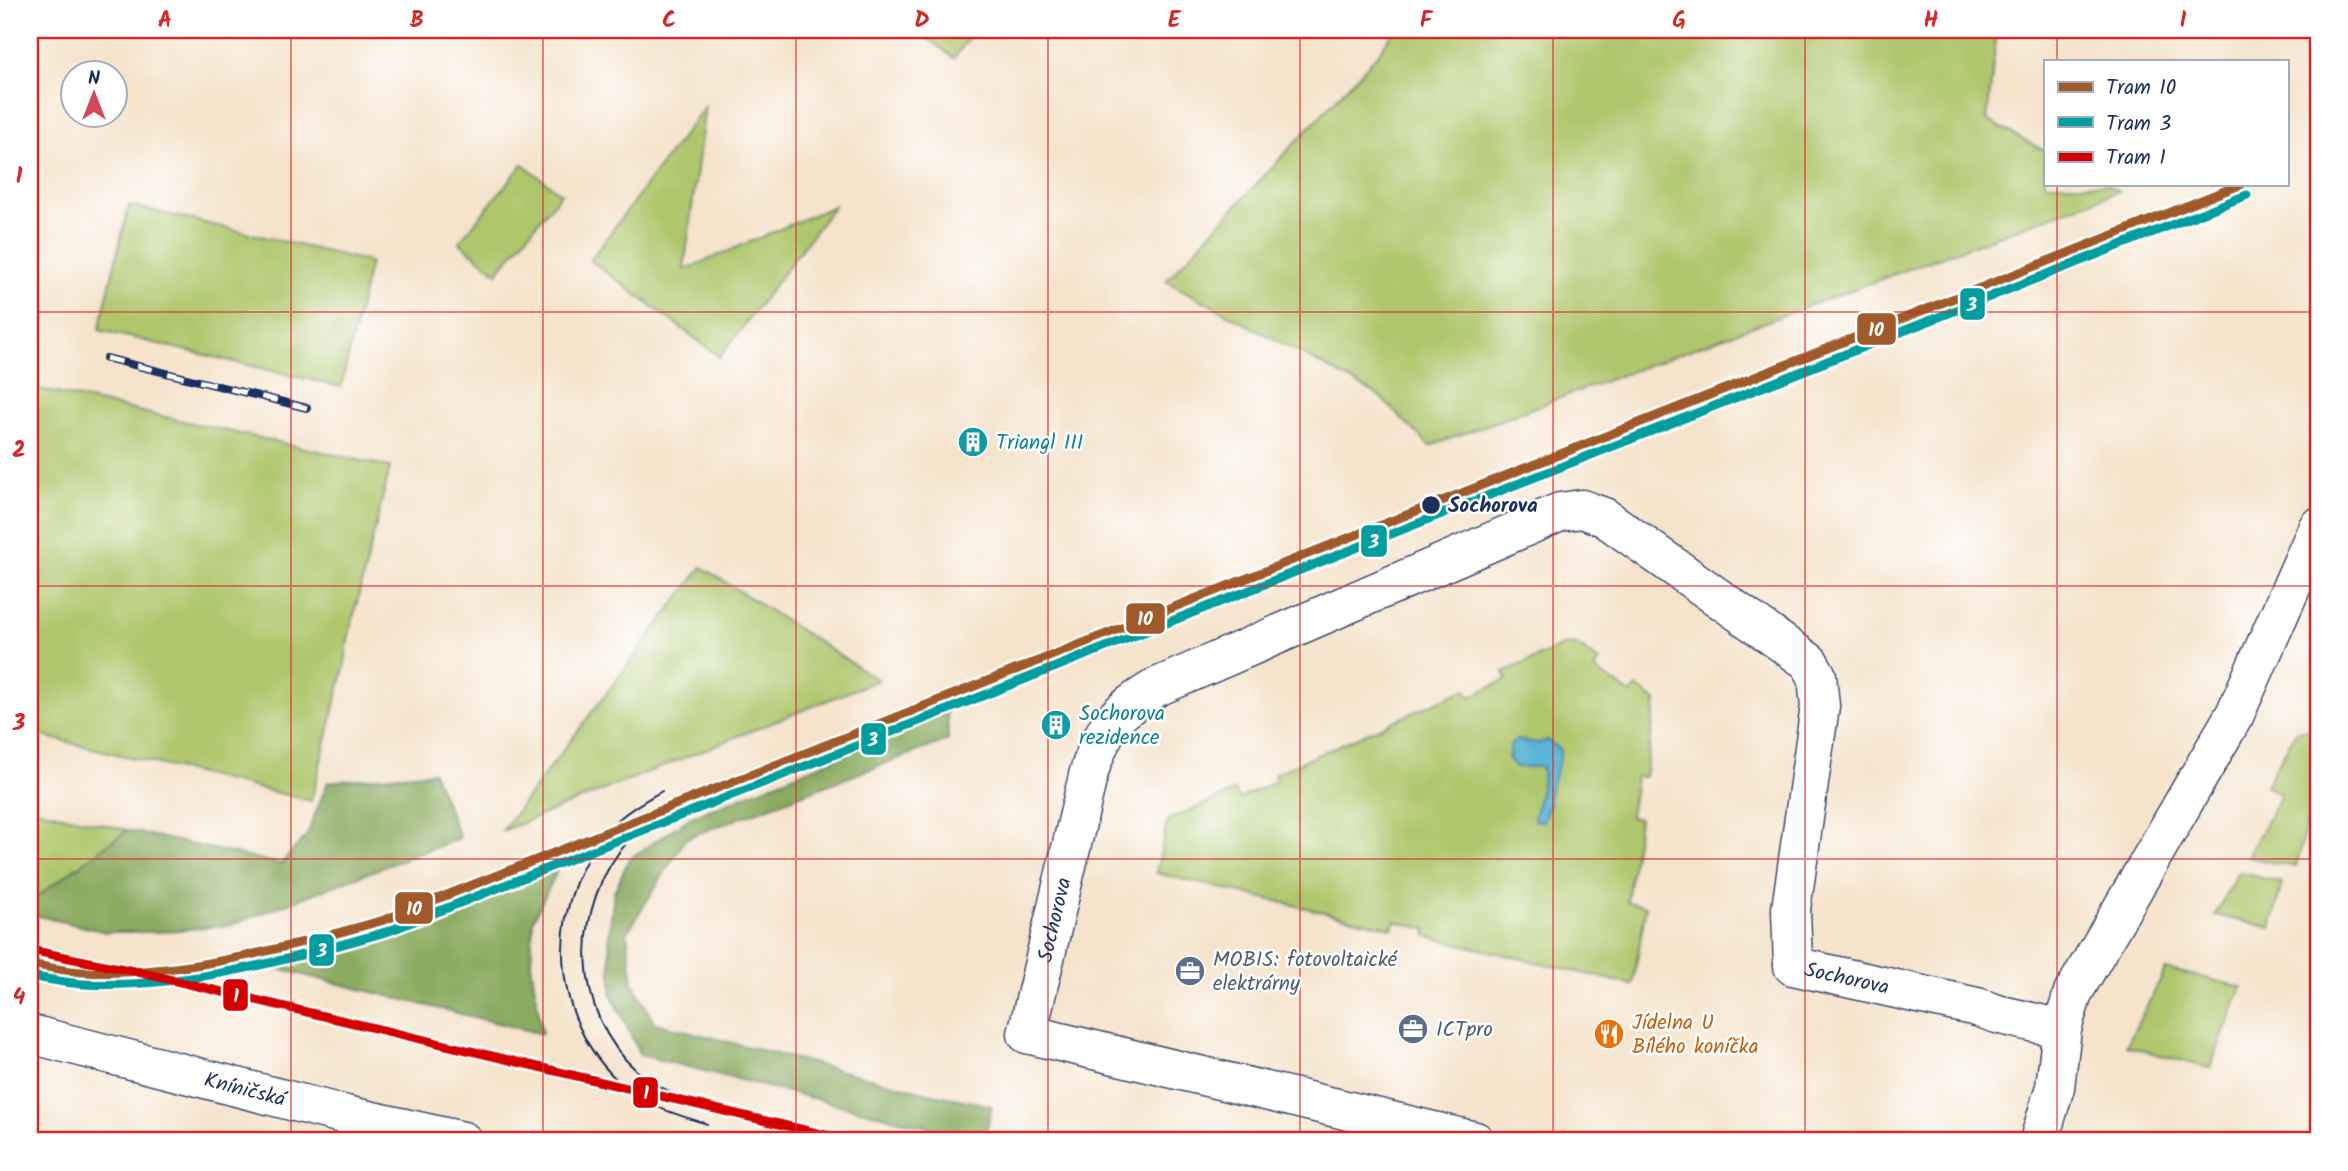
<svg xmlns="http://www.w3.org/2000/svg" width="2348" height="1171" viewBox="0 0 2348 1171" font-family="Kalam,sans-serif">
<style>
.green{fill:#afc66c;stroke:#657a65;stroke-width:2}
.forest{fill:#8bab60;stroke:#536d5f;stroke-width:2}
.water{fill:#5ab4d7;stroke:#3a729a;stroke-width:2}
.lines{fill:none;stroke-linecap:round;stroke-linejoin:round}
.minor-casing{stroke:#3c4a6e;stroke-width:41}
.major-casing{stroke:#3c4a6e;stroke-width:41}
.minor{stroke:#fff;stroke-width:38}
.major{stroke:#fff;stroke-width:38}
.tram{stroke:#1b2f5e;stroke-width:2}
.rail-casing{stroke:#1b2f5e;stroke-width:8}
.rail{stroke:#fff;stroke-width:5;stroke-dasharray:16;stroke-linecap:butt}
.tram-1-casing{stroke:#fff;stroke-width:14}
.tram-2-casing{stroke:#fff;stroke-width:14}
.tram-3-casing{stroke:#fff;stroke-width:14}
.tram-1{stroke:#a05a2c;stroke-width:9}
.tram-2{stroke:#009e9e;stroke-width:9}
.tram-3{stroke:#d40000;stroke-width:9}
.grid{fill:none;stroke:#d62828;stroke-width:2;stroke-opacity:0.55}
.stop-dot{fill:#1b2f5e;stroke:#fff;stroke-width:2.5}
.labels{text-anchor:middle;stroke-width:5;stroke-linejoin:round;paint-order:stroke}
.culture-label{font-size:21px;fill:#0d838f;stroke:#fff;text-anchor:start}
.stop-label{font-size:21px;font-weight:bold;fill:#1b2f5e;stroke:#fff;text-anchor:start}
.street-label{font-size:21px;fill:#1b2f5e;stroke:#fff}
.service-label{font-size:21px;fill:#4e5e75;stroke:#fff;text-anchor:start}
.food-label{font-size:21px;fill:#c56008;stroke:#fff;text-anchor:start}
.line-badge{stroke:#fff;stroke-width:2.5}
.badge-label{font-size:19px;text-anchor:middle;font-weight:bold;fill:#fff}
.neatline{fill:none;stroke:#d62828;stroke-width:2.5}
.grid-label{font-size:23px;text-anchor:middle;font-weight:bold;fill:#d62828}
</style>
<rect width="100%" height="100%" fill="#fff"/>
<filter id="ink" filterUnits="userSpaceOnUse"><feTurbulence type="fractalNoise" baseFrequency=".0143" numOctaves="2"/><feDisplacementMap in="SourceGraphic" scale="14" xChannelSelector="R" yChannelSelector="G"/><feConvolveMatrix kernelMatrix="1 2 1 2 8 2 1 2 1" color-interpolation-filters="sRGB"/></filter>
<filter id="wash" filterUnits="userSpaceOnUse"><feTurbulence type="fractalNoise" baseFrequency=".00686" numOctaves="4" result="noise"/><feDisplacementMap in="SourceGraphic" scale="28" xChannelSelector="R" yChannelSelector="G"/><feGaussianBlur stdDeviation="1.57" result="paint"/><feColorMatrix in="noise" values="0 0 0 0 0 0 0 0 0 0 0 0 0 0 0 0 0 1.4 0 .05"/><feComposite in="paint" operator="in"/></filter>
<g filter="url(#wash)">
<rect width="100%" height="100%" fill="#f5e3cb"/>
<g class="green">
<polygon points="925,30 975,30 954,58 922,34"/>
<polygon points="1395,30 1997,30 1987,120 2045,151 2045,184 2106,184 2119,191 1430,446 1378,395 1166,281 1378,54"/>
<polygon points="705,106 684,270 834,206 720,357 590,260"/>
<polygon points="523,164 561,194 497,273 459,242"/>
<polygon points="129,205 370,262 341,387 99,330"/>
<polygon points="30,387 390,467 348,639 345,664 311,801 30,733"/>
<polygon points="702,567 878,680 502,831"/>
<polygon points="1567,644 1577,645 1599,661 1594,669 1631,694 1637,687 1656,701 1645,777 1636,777 1630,817 1639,819 1627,902 1646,906 1633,985 1426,936 1427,929 1395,921 1392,928 1156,873 1168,820 1235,791 1239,799 1277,781 1274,774 1466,689 1470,697 1507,679 1504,672"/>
<polygon points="2305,730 2318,733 2318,798 2317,801 2312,801 2296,867 2247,857 2281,795 2266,786 2296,731"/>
<polygon points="30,808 127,830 30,902"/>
<polygon points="2238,872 2282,883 2271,928 2215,915"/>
<polygon points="2166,969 2242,987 2210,1068 2126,1046"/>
</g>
<g class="forest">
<polygon points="947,713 948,740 686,838 627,933 633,983 655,1023 928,1093 992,1106 984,1141 640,1055 612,995 609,935 614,892 629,859 690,818"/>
<polygon points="433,772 460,838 231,925 158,932 106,932 30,914 30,902 127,830 281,864 307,835 328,782"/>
<polygon points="561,863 533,920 531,964 542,1034 271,967 356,944 489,895"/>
</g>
<path class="water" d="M1516 740 1540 743 1547 740 1560 750V758L1548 797 1550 803 1543 821 1534 820C1537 801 1544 786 1542 767H1516L1508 758 1511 744Z"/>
</g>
<g filter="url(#ink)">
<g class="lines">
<g class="minor-casing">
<g id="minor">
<path id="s1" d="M1475 1141 1027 1034 1089 772C1105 724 1114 713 1157 687L1560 512 1582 509 1604 517 1809 662 1817 676 1820 706 1791 909 1793 966 1977 1007 1997 1014 2062 1029"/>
<polyline points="2039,1141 2055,1087 2062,1029 2073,993 2235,714 2318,527"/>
</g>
</g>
<g class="major-casing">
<g id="major">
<path id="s2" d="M30 1034 346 1115 463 1141"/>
</g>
</g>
<use href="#minor" class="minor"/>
<use href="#major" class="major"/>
<g class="tram">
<path d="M662 791C646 800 631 808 618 820 542 893 545 1020 625 1087 648 1107 679 1115 707 1124"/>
<path d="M685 800C666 812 645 823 629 840 570 905 571 1013 638 1072 658 1089 685 1098 709 1108"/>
</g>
<g class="rail-casing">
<polyline id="rail" points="106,358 307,408"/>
</g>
<use href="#rail" class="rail"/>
<g class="tram-1-casing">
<path id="tram-1" d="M30 964C48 967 65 971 83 972 184 977 288 947 384 920L2242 184"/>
</g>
<g class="tram-2-casing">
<path id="tram-2" d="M30 976C47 979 65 983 83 984 183 989 293 959 389 931L2247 195"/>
</g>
<g class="tram-3-casing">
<polyline id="tram-3" points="30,950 134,971 851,1141"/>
</g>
<use href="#tram-1" class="tram-1"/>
<use href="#tram-2" class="tram-2"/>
<use href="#tram-3" class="tram-3"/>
</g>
</g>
<path class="grid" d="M291 30V1141M543 30V1141M796 30V1141M1048 30V1141M1300 30V1141M1553 30V1141M1805 30V1141M2057 30V61M2057 184V1141M30 312H2318M30 586H2318M30 859H2318"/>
<defs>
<g id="building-disc" transform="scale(1.575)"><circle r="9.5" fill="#0f9aa8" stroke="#fff"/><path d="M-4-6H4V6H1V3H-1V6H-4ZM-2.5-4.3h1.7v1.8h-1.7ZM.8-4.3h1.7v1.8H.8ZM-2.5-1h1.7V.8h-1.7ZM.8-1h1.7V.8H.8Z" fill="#fff"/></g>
<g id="office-disc" transform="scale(1.575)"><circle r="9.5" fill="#5c6f8a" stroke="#fff"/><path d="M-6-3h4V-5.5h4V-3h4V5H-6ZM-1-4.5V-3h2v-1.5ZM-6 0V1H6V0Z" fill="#fff"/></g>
<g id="restaurant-disc" transform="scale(1.575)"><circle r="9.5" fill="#e8710a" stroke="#fff"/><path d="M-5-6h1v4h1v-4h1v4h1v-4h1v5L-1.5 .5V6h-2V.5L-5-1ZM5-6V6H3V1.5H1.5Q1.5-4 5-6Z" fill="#fff"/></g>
</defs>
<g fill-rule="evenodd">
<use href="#building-disc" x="973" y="442"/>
<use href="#building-disc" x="1056" y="725"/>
<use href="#office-disc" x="1190" y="971"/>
<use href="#office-disc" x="1413" y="1029"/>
<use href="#restaurant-disc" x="1609" y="1034"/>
</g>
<circle class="stop-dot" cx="1431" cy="505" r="10"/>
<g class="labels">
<g class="culture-label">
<text x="996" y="449">Triangl III</text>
<text x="1079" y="720">Sochorova<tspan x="1079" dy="24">rezidence</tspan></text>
</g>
<g class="stop-label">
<text x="1448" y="512">Sochorova</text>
</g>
<g class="street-label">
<text dy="7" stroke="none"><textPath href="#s1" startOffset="578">Sochorova</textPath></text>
<text dy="7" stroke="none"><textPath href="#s1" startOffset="1942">Sochorova</textPath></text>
<text dy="7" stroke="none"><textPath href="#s2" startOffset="222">Kníničská</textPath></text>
</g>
<g class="service-label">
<text x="1213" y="966">MOBIS: fotovoltaické<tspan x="1213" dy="24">elektrárny</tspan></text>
<text x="1436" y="1036">ICTpro</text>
</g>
<g class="food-label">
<text x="1632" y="1029">Jídelna U<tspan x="1632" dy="24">Bílého koníčka</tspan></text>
</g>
</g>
<g class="line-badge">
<rect x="1959" y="287" width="27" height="34" rx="7" fill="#009e9e"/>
<rect x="1856" y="312" width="41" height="34" rx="7" fill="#a05a2c"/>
<rect x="1360" y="524" width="28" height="34" rx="7" fill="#009e9e"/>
<rect x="1125" y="602" width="41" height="33" rx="7" fill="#a05a2c"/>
<rect x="860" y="722" width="27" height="34" rx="7" fill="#009e9e"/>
<rect x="394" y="891" width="40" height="34" rx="7" fill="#a05a2c"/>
<rect x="308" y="933" width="27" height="34" rx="7" fill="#009e9e"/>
<rect x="222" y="978" width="27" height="34" rx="7" fill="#d40000"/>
<rect x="632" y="1076" width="27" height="33" rx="7" fill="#d40000"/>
</g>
<g class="badge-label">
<text x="1972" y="311">3</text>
<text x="1876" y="336">10</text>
<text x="1374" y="548">3</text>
<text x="1145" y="625">10</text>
<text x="873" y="746">3</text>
<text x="414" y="915">10</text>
<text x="322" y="957">3</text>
<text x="236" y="1002">1</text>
<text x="646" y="1099">1</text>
</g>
<rect width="2348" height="1171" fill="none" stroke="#fff" stroke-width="77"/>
<rect x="2044" y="60" width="245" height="126" fill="#ffffff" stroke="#a4acbf" stroke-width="2"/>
<rect x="2058" y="82" width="35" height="10" fill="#a05a2c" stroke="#a4acbf" stroke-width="2"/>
<text x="2106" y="94" font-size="21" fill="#1b2f5e">Tram 10</text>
<rect x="2058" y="117" width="35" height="10" fill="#009e9e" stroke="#a4acbf" stroke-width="2"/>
<text x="2106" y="130" font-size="21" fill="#1b2f5e">Tram 3</text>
<rect x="2058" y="152" width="35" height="10" fill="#d40000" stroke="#a4acbf" stroke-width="2"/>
<text x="2106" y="164" font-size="21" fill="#1b2f5e">Tram 1</text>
<g transform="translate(94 94)"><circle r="33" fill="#ffffff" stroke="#a4acbf" stroke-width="2"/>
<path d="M0-5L12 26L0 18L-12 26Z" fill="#d1495b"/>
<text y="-10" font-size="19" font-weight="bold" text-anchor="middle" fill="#1b2f5e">N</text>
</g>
<rect x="38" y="38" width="2272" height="1094" class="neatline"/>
<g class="grid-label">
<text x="165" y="27">A</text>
<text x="417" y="27">B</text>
<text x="669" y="27">C</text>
<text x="922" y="27">D</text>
<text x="1174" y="27">E</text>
<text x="1426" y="27">F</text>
<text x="1679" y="27">G</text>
<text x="1931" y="27">H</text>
<text x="2183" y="27">I</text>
<text x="19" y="183">1</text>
<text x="19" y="457">2</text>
<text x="19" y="730">3</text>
<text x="19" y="1004">4</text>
</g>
</svg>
